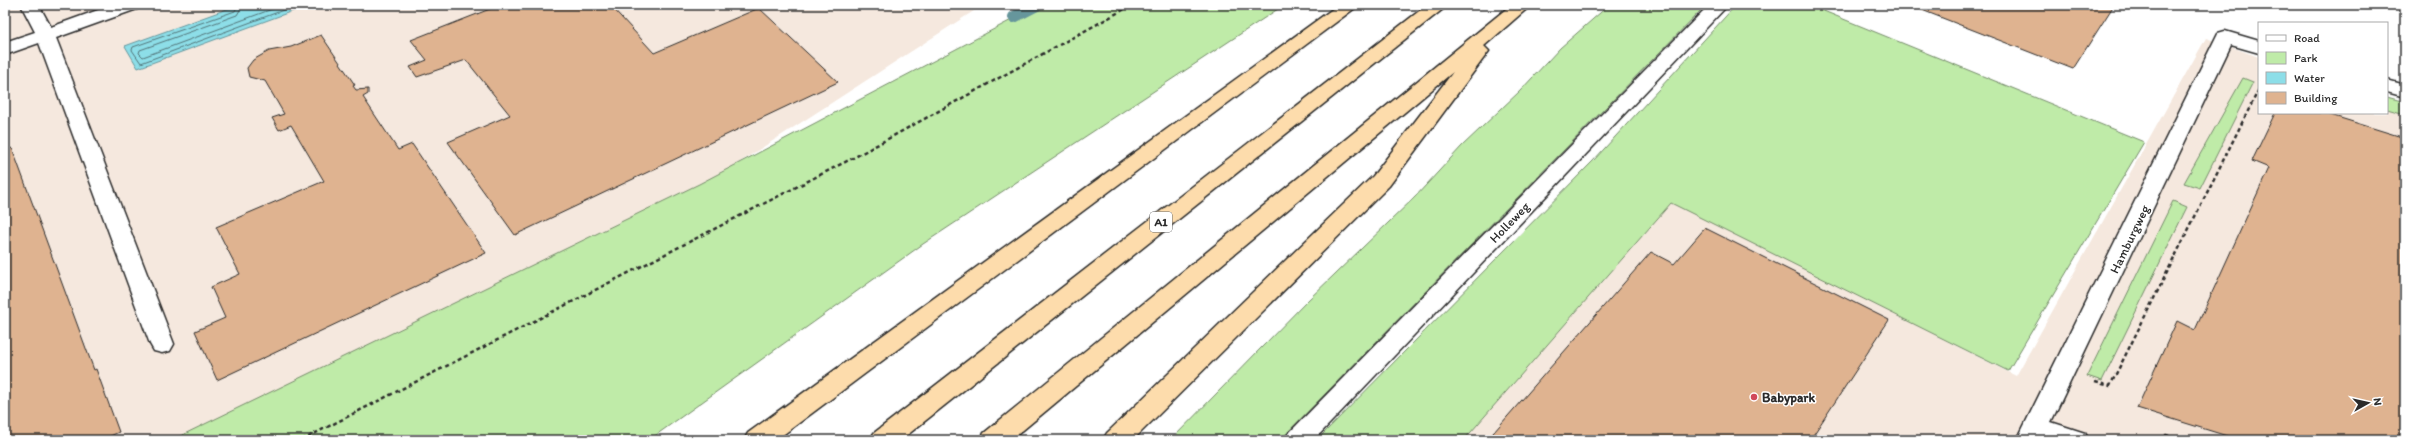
<svg xmlns="http://www.w3.org/2000/svg" width="2410" height="445" viewBox="0 0 2410 445" font-family="Itim,sans-serif">
<style>
.built{fill:#f5e8de}
.green{fill:#bfeba8;stroke:#758b6a}
.water{fill:#8ddee8;stroke:#66969c}
.lines{fill:none;stroke-linecap:round;stroke-linejoin:round}
.shore{stroke:#527377;stroke-width:1}
.stream{stroke:#66969c;stroke-width:12}
.building{fill:#dfb390;stroke:#2b2b2b}
.minor-casing{stroke:#2b2b2b;stroke-width:3}
.highway-casing{stroke:#2b2b2b;stroke-width:3}
.path{stroke:#2b2b2b;stroke-width:2.5;stroke-dasharray:4 3;stroke-linecap:butt}
.minor{fill:#fff;fill-rule:evenodd}
.highway{fill:#fddcac;fill-rule:evenodd}
.poi-dot{fill:#d1495b;stroke:#fff;stroke-width:1.5}
.labels{text-anchor:middle;stroke-width:3;stroke-linejoin:round;paint-order:stroke}
.shield{fill:#fff;stroke:#6b6b6b;stroke-width:1}
.shield-label{font-size:12px;font-weight:bold;fill:#2b2b2b}
.street-label{font-size:13px;fill:#2b2b2b;stroke:#fff}
.poi-label{font-size:13px;font-weight:bold;fill:#2b2b2b;stroke:#fff;text-anchor:start}
</style>
<rect width="100%" height="100%" fill="#fff"/>
<filter id="ink" filterUnits="userSpaceOnUse"><feTurbulence type="fractalNoise" baseFrequency=".025" numOctaves="2"/><feDisplacementMap in="SourceGraphic" scale="8" xChannelSelector="R" yChannelSelector="G"/><feConvolveMatrix kernelMatrix="1 2 1 2 8 2 1 2 1" color-interpolation-filters="sRGB"/></filter>
<g filter="url(#ink)">
<g class="built">
<polygon points="5,5 983,5 310,440 5,440"/>
<polygon points="2206,38 2259,57 2259,113 2387,113 2387,100 2405,107 2405,440 1356,440 1593,161 2016,376"/>
</g>
<g class="green">
<polygon points="1040,5 1284,5 923,244 649,440 172,440 699,184"/>
<polygon points="1609,5 1706,5 1280,440 1171,440 1308,300 1415,197 1462,146 1520,91 1560,48"/>
<polygon points="1736,5 1815,5 1814,7 2144,142 2008,371 1671,203 1464,440 1317,440 1593,161"/>
<polygon points="2243,78 2253,82 2200,188 2184,183"/>
<polygon points="2387,97 2405,102 2405,114 2387,109"/>
<polygon points="2173,201 2187,207 2102,381 2087,376"/>
</g>
<polygon class="water" points="238,5 309,5 138,68 125,46"/>
<g class="lines">
<g class="shore">
<polyline points="238,5 235,11 133,47 132,50 141,63 297,5"/>
<polyline points="243,5 237,15 140,50 139,53 143,57 283,5"/>
</g>
<polyline class="stream" points="1014,17 1037,5"/>
</g>
<g class="building">
<polygon points="500,5 610,5 654,53 759,8 838,82 515,235 448,142 510,115 466,60 417,77 410,67 427,60 411,40"/>
<polygon points="1909,5 2114,5 2073,69"/>
<polygon points="321,35 355,85 353,86 356,90 368,89 368,94 363,97 398,150 412,144 486,253 217,380 195,331 225,318 211,287 240,274 216,227 324,181 291,125 279,130 272,118 284,114 265,81 249,77 247,68 253,60 269,51 291,47"/>
<polygon points="2275,113 2324,113 2405,138 2405,440 2240,440 2137,408 2177,321 2195,330 2269,168 2252,161"/>
<polygon points="12,148 94,370 96,369 119,432 102,440 5,440 5,151"/>
<polygon points="1705,228 1889,320 1810,440 1487,440 1651,252 1674,264"/>
</g>
<g class="lines">
<g class="minor-casing">
<g id="minor">
<polygon points="21,5 39,5 51,27 112,5 139,5 137,9 56,38 174,344 170,351 162,353 154,351 150,344 39,43 5,55 5,42 35,32"/>
<polygon points="1709,5 1728,5 1314,440 1285,440 1289,433"/>
<polygon points="2225,31 2259,41 2259,53 2231,45 2051,422 2085,433 2089,440 2017,440 2216,37 2218,33"/>
<polygon points="2387,80 2405,85 2405,97 2387,92"/>
</g>
</g>
<g class="highway-casing">
<g id="highway">
<polygon points="1338,5 1359,5 776,440 744,440 748,433"/>
<polygon points="1427,5 1448,5 901,440 870,440 874,433"/>
<polygon points="1511,5 1531,5 1484,46 1489,51 1486,55 1389,186 1133,440 1103,440 1107,433 1373,176 1453,72 1011,440 980,440 984,433"/>
</g>
</g>
<g class="path">
<polyline points="2095,382 2110,386 2259,89"/>
<polyline points="302,440 853,158 1132,5"/>
<polyline points="2160,440 2166,435 2181,440"/>
</g>
<use href="#minor" class="minor"/>
<use href="#highway" class="highway"/>
</g>
</g>
<circle class="poi-dot" cx="1754" cy="397" r="4"/>
<g class="labels">
<rect class="shield" x="1150" y="212" width="22" height="20" rx="3"/>
<g class="shield-label">
<text x="1161" y="226">A1</text>
</g>
<g class="street-label">
<text transform="translate(1509 222) rotate(-46)" y="5">Holleweg</text>
<text transform="translate(2129 239) rotate(-64)" y="5">Hamburgweg</text>
</g>
<g class="poi-label">
<text x="1762" y="402">Babypark</text>
</g>
</g>
<rect width="2410" height="445" fill="none" stroke="#fff" stroke-width="20"/>
<rect x="10" y="10" width="2390" height="425" fill="none" stroke="#2b2b2b" stroke-width="1.5" filter="url(#ink)"/>
<rect x="2258" y="22" width="130" height="92" fill="#ffffff" stroke="#aaaaaa"/>
<rect x="2266" y="35" width="20" height="6" fill="#ffffff" stroke="#aaaaaa"/>
<text x="2294" y="42" font-size="12" fill="#2b2b2b">Road</text>
<rect x="2266" y="52" width="20" height="12" fill="#bfeba8" stroke="#aaaaaa"/>
<text x="2294" y="62" font-size="12" fill="#2b2b2b">Park</text>
<rect x="2266" y="72" width="20" height="12" fill="#8ddee8" stroke="#aaaaaa"/>
<text x="2294" y="82" font-size="12" fill="#2b2b2b">Water</text>
<rect x="2266" y="92" width="20" height="12" fill="#dfb390" stroke="#aaaaaa"/>
<text x="2294" y="102" font-size="12" fill="#2b2b2b">Building</text>
<g transform="translate(2368 403) rotate(82)" stroke="#ffffff" stroke-width="3" paint-order="stroke">
<path d="M0-3L7 15L0 10L-7 15Z" fill="#2b2b2b"/>
<text y="-6" font-size="11" font-weight="bold" text-anchor="middle" fill="#2b2b2b">N</text>
</g>
</svg>
